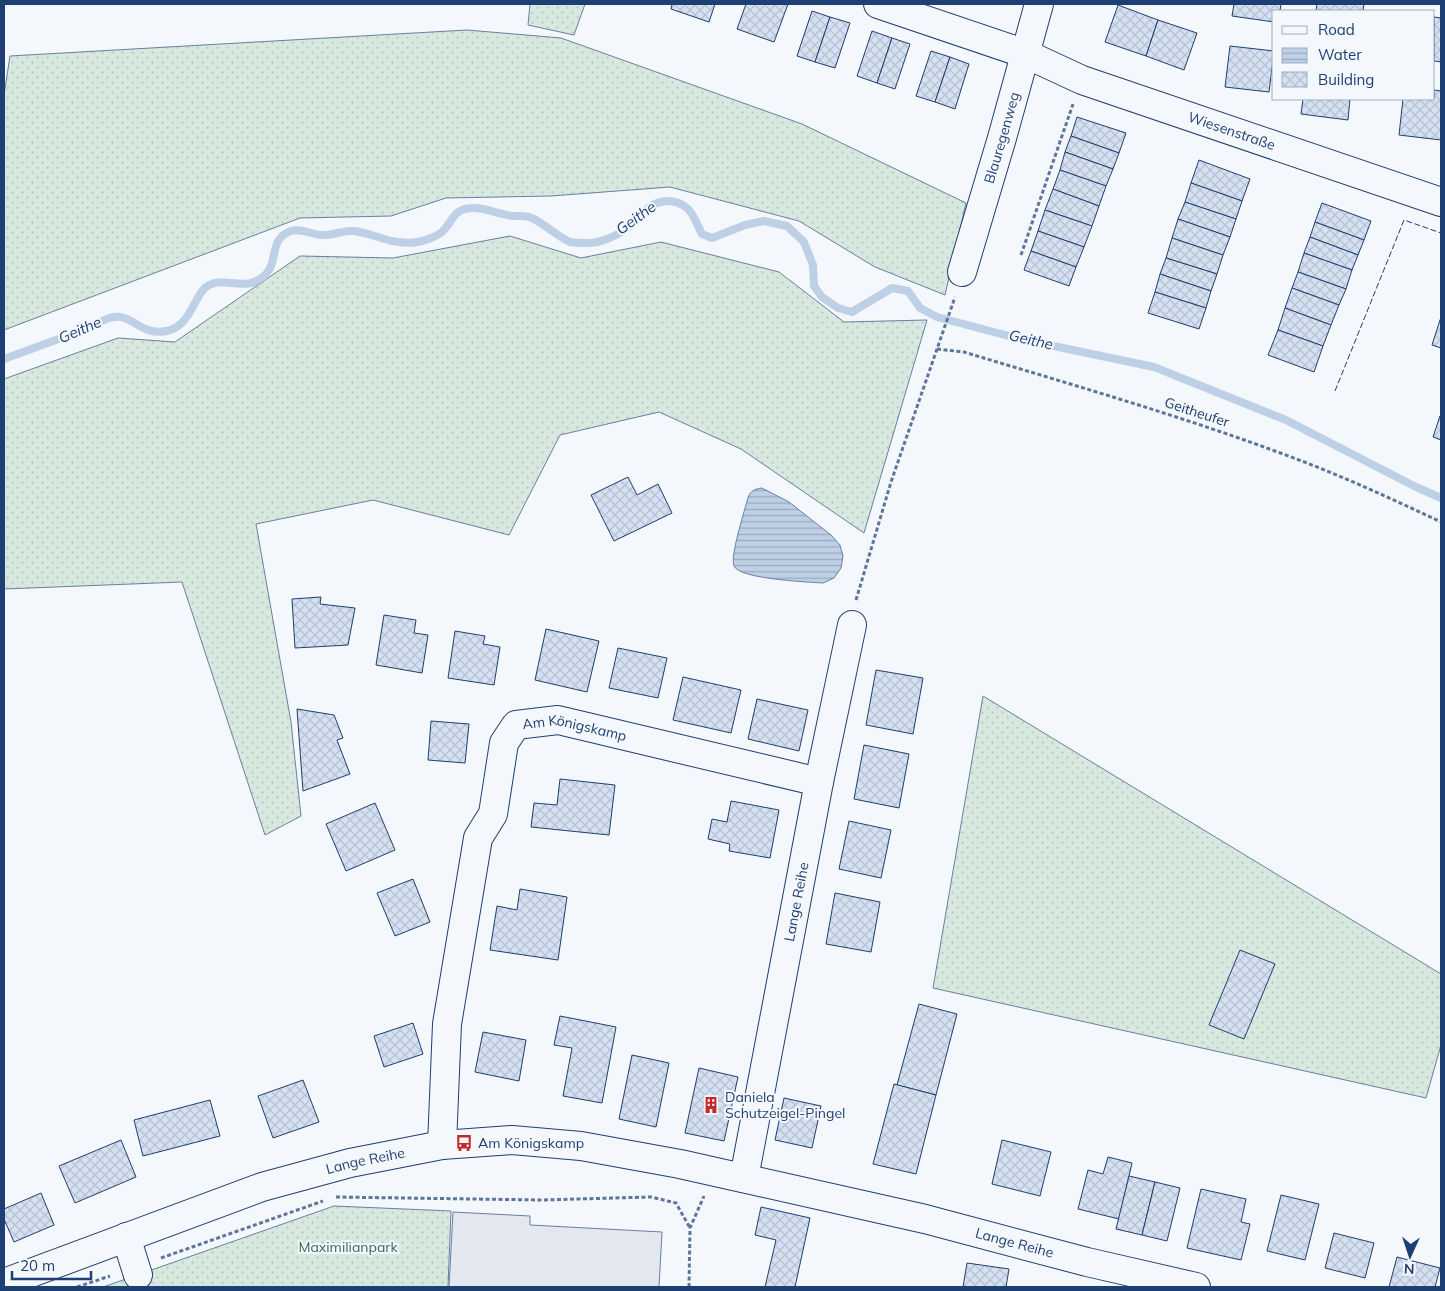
<svg xmlns="http://www.w3.org/2000/svg" width="1445" height="1291" viewBox="0 0 1445 1291" font-family="Mulish,sans-serif">
<style>
.grass{fill:url(#grass-dots);stroke:#687fa3}
.parking{fill:#e3e8f0;stroke:#687fa3}
.water{fill:url(#water-rules);stroke:#687fa3}
.lines{fill:none;stroke-linecap:round;stroke-linejoin:round}
.stream{stroke:#bed0e5;stroke-width:8}
.building{fill:url(#building-cross-hatch);stroke:#1d3f73}
.minor-casing{stroke:#1d3f73;stroke-width:30}
.path{stroke:#5e769c;stroke-width:3;stroke-dasharray:4 2.5;stroke-linecap:butt}
.minor{stroke:#f4f7fb;stroke-width:28}
.fence{stroke:#1d3f73;stroke-width:1;stroke-dasharray:6 2.5;stroke-linecap:butt}
.labels{text-anchor:middle;stroke-width:4;stroke-linejoin:round;paint-order:stroke}
.street-label{font-size:14px;fill:#1d3f73;stroke:#f4f7fb}
.poi-label{font-size:14px;fill:#1d3f73;stroke:#f4f7fb;text-anchor:start}
.park-label{font-size:14px;fill:#2c6c60;stroke:#f4f7fb}
.water-label{font-size:15px;font-style:italic;fill:#1d3f73;stroke:#f4f7fb}
</style>
<defs>
<pattern id="grass-dots" width="8" height="8" patternUnits="userSpaceOnUse" patternTransform="scale(1.25)"><rect width="8" height="8" fill="#d7e8df"/><path d="M2 2h.1M6 6h.1" fill="none" stroke="#b8c8c3" stroke-width="1.8" stroke-linecap="round"/></pattern>
<pattern id="water-rules" width="6" height="5" patternUnits="userSpaceOnUse" patternTransform="scale(1.25)"><rect width="6" height="5" fill="#bed0e5"/><path d="M0 2.5h6" fill="none" stroke="#9aaabe"/></pattern>
<pattern id="building-cross-hatch" width="8" height="8" patternUnits="userSpaceOnUse" patternTransform="scale(1.25)"><rect width="8" height="8" fill="#d5e0f0"/><path d="M0 0l8 8M0 8l8-8" fill="none" stroke="#b6c1d1"/></pattern>
</defs>
<rect width="100%" height="100%" fill="#f4f7fb"/>
<g class="grass">
<polygon points="530,4 585,4 574,35 528,25"/>
<polygon points="467,30 561,38 802,124 966,203 945,295 875,267 799,221 670,187 551,196 446,198 391,216 300,218 4,330 4,95 10,56"/>
<polygon points="510,236 581,258 661,242 779,272 844,322 927,320 864,533 741,449 659,412 560,435 509,535 373,500 256,524 291,722 301,816 265,835 182,582 4,589 4,379 118,338 175,342 300,256 393,258"/>
<polygon points="983,696 1441,974 1441,1045 1426,1098 933,988"/>
<polygon points="334,1206 451,1211 448,1287 103,1287"/>
</g>
<polygon class="parking" points="453,1212 530,1216 530,1225 662,1232 659,1287 449,1287"/>
<path class="water" d="M762 488 789 502 831 535 840 545 843 556 841 568 834 578 823 583C808 582 739 579 734 566 730 556 744 513 747 501 749 493 752 489 762 488Z"/>
<g class="lines">
<path class="stream" d="M4 359 94 326C131 300 134 338 167 331 193 325 194 292 209 285 226 276 246 294 266 274 279 261 268 239 291 231 301 228 310 234 321 235 332 236 343 230 354 231 376 234 394 246 417 242 424 241 436 237 442 232 454 221 452 207 476 208 489 209 501 215 513 216 519 216 527 215 532 218 543 223 561 239 570 242 575 243 584 243 589 243 598 243 614 237 621 232 638 223 645 202 667 201 674 201 681 203 687 208 694 214 698 227 702 234L712 238 745 225 764 221 787 226 804 242 813 265 814 286 822 297 838 308 852 312 892 288 908 291 920 308 937 317 1020 339 1154 367 1286 420 1416 487 1441 498"/>
</g>
<g class="building">
<polygon points="672,4 715,4 709,22 671,9"/>
<polygon points="746,4 788,4 774,42 737,29"/>
<polygon points="1234,4 1281,4 1280,11 1274,11 1274,22 1232,16"/>
<polygon points="1317,4 1364,4 1363,11 1316,11"/>
<polygon points="1118,5 1158,20 1146,56 1105,42"/>
<polygon points="812,11 830,17 815,62 797,56"/>
<polygon points="830,17 850,23 835,68 815,62"/>
<polygon points="1434,17 1441,18 1441,62 1434,61"/>
<polygon points="1158,20 1197,33 1184,70 1146,56"/>
<polygon points="872,31 892,38 877,83 857,76"/>
<polygon points="892,38 910,44 895,89 877,83"/>
<polygon points="1230,46 1274,51 1269,92 1225,87"/>
<polygon points="931,51 950,57 935,102 916,96"/>
<polygon points="950,57 969,64 955,109 935,102"/>
<polygon points="1434,90 1441,91 1441,140 1399,135 1403,99 1434,99"/>
<polygon points="1303,99 1350,99 1348,120 1301,114"/>
<polygon points="1077,117 1126,133 1119,153 1071,136"/>
<polygon points="1071,136 1119,153 1113,169 1065,152"/>
<polygon points="1065,152 1113,169 1106,186 1060,170"/>
<polygon points="1199,160 1250,179 1242,201 1191,183"/>
<polygon points="1060,170 1106,186 1099,206 1053,189"/>
<polygon points="1191,183 1242,201 1236,219 1185,202"/>
<polygon points="1053,189 1099,206 1092,226 1045,210"/>
<polygon points="1185,202 1236,219 1230,237 1178,219"/>
<polygon points="1322,203 1371,221 1364,240 1315,222"/>
<polygon points="1045,210 1092,226 1084,247 1038,231"/>
<polygon points="1178,219 1230,237 1223,255 1172,238"/>
<polygon points="1315,222 1364,240 1358,255 1310,237"/>
<polygon points="1038,231 1084,247 1076,267 1031,251"/>
<polygon points="1310,237 1358,255 1352,270 1304,253"/>
<polygon points="1172,238 1223,255 1217,274 1166,258"/>
<polygon points="1031,251 1076,267 1069,286 1024,270"/>
<polygon points="1304,253 1352,270 1346,289 1298,272"/>
<polygon points="1166,258 1217,274 1211,291 1160,274"/>
<polygon points="1298,272 1346,289 1339,305 1292,288"/>
<polygon points="1160,274 1211,291 1206,308 1155,292"/>
<polygon points="1292,288 1339,305 1331,325 1285,308"/>
<polygon points="1155,292 1206,308 1199,329 1148,313"/>
<polygon points="1285,308 1331,325 1323,346 1278,330"/>
<polygon points="1441,317 1441,348 1432,345"/>
<polygon points="1278,330 1323,346 1314,372 1268,355"/>
<polygon points="1440,416 1441,416 1441,440 1433,437"/>
<polygon points="628,477 637,495 658,484 672,513 614,541 591,495"/>
<polygon points="321,597 320,604 355,608 348,645 295,648 292,599"/>
<polygon points="384,615 416,620 414,633 428,635 422,673 376,665"/>
<polygon points="546,629 599,641 587,692 535,680"/>
<polygon points="455,631 485,636 483,644 500,647 494,685 448,678"/>
<polygon points="618,648 667,658 658,698 609,688"/>
<polygon points="876,670 923,678 913,734 866,725"/>
<polygon points="683,677 741,690 731,733 673,720"/>
<polygon points="757,699 808,710 799,751 748,739"/>
<polygon points="297,709 334,715 343,738 337,740 350,774 303,791"/>
<polygon points="431,721 469,724 465,763 428,760"/>
<polygon points="864,745 909,754 899,808 854,799"/>
<polygon points="560,779 615,785 609,835 531,827 534,803 557,805"/>
<polygon points="731,801 779,810 770,858 729,851 730,844 708,839 712,819 727,822"/>
<polygon points="375,803 395,850 346,871 326,824"/>
<polygon points="849,821 891,830 881,878 839,869"/>
<polygon points="413,879 430,922 395,936 377,893"/>
<polygon points="520,889 567,897 558,960 490,950 497,906 517,910"/>
<polygon points="835,893 880,902 871,952 826,944"/>
<polygon points="1240,950 1275,964 1244,1039 1209,1025"/>
<polygon points="919,1004 957,1014 936,1095 897,1085"/>
<polygon points="560,1016 616,1027 602,1103 563,1096 572,1048 554,1045"/>
<polygon points="413,1023 423,1054 384,1067 374,1036"/>
<polygon points="483,1032 526,1040 519,1081 475,1072"/>
<polygon points="632,1055 669,1063 656,1127 619,1119"/>
<polygon points="699,1068 738,1077 724,1141 685,1133"/>
<polygon points="303,1080 319,1122 273,1138 258,1096"/>
<polygon points="894,1084 936,1095 916,1174 873,1164"/>
<polygon points="784,1098 821,1106 812,1148 775,1140"/>
<polygon points="210,1100 220,1136 143,1156 134,1120"/>
<polygon points="121,1140 136,1177 75,1203 59,1166"/>
<polygon points="1002,1140 1051,1152 1040,1196 992,1184"/>
<polygon points="1108,1157 1132,1163 1119,1219 1078,1209 1088,1170 1103,1174"/>
<polygon points="1129,1176 1155,1182 1142,1235 1116,1229"/>
<polygon points="1155,1182 1180,1188 1167,1241 1142,1235"/>
<polygon points="1201,1189 1246,1199 1241,1222 1250,1224 1241,1260 1187,1248"/>
<polygon points="41,1193 54,1225 14,1242 4,1219 4,1209"/>
<polygon points="1281,1195 1319,1204 1305,1260 1267,1251"/>
<polygon points="761,1207 810,1218 795,1287 765,1287 776,1240 755,1235"/>
<polygon points="1334,1233 1374,1243 1365,1278 1325,1268"/>
<polygon points="1397,1257 1440,1268 1435,1287 1389,1287"/>
<polygon points="967,1263 1009,1269 1006,1287 963,1287"/>
</g>
<g class="lines">
<g class="minor-casing">
<g id="minor">
<path id="s1" d="M878 4 1026 54 1082 80 1441 202"/>
<path id="s2" d="M962 272 1002 138 1039 4"/>
<path id="s3" d="M442 1145 447 1024 478 838 493 814 504 743 516 725 558 720 819 782"/>
<path id="s4" d="M744 1178 819 782 852 625"/>
<polyline points="126,1237 138,1275"/>
<path id="s5" d="M4 1283 262 1187 350 1163 442 1145 512 1140 581 1146 680 1164 925 1219 1087 1262 1196 1287"/>
</g>
</g>
<g class="path">
<polyline points="1021,255 1073,104"/>
<path d="M937 349 964 352C1076 386 1189 418 1299 460 1347 478 1394 500 1441 522"/>
<polyline points="856,600 891,482 955,297"/>
<polyline points="336,1197 542,1200 651,1197 676,1203 690,1228"/>
<polyline points="161,1258 323,1201"/>
<polyline points="77,1287 110,1276"/>
<polyline points="689,1287 690,1228 704,1196"/>
</g>
<use href="#minor" class="minor"/>
<polyline class="fence" points="1335,391 1404,220 1441,233"/>
</g>
<defs>
<g id="building-bare" transform="scale(1.35)"><path d="M-4-6H4V6H1V3H-1V6H-4ZM-2.5-4.3h1.7v1.8h-1.7ZM.8-4.3h1.7v1.8H.8ZM-2.5-1h1.7V.8h-1.7ZM.8-1h1.7V.8H.8Z" fill="#c62828" stroke="#f4f7fb" stroke-width="2.5" paint-order="stroke"/></g>
<g id="bus-bare" transform="scale(1.35)"><path d="M-5-6H5V4H4V6H2V4H-2V6H-4V4H-5ZM-3.5-4V0h7V-4ZM-3.5 1.2v1.5H-2V1.2ZM2 1.2v1.5H3.5V1.2Z" fill="#c62828" stroke="#f4f7fb" stroke-width="2.5" paint-order="stroke"/></g>
</defs>
<g fill-rule="evenodd">
<use href="#building-bare" x="711" y="1105"/>
<use href="#bus-bare" x="464" y="1143"/>
</g>
<g class="labels">
<g class="street-label">
<text dy="5" stroke="none"><textPath href="#s1" startOffset="376">Wiesenstraße</textPath></text>
<text dy="5" stroke="none"><textPath href="#s2" startOffset="140">Blauregenweg</textPath></text>
<text transform="translate(1197 412) rotate(18)" y="5">Geitheufer</text>
<text dy="5" stroke="none"><textPath href="#s3" startOffset="491">Am Königskamp</textPath></text>
<text dy="5" stroke="none"><textPath href="#s4" startOffset="281">Lange Reihe</textPath></text>
<text dy="5" stroke="none"><textPath href="#s5" startOffset="382">Lange Reihe</textPath></text>
<text dy="5" stroke="none"><textPath href="#s5" startOffset="1044">Lange Reihe</textPath></text>
</g>
<g class="poi-label">
<text x="725" y="1102">Daniela<tspan x="725" dy="16">Schutzeigel-Pingel</tspan></text>
<text x="478" y="1148">Am Königskamp</text>
</g>
<g class="park-label">
<text x="348" y="1252">Maximilianpark</text>
</g>
<g class="water-label">
<text transform="translate(636 218) rotate(-36)" y="5">Geithe</text>
<text transform="translate(80 330) rotate(-23)" y="5">Geithe</text>
<text transform="translate(1031 340) rotate(13)" y="5">Geithe</text>
</g>
</g>
<rect width="1445" height="1291" fill="none" stroke="#1d3f73" stroke-width="10"/>
<rect x="1272" y="10" width="162" height="90" fill="#f4f7fb" stroke="#9eadc5"/>
<rect x="1282" y="26" width="25" height="8" fill="#f4f7fb" stroke="#9eadc5"/>
<text x="1318" y="35" font-size="15" fill="#1d3f73">Road</text>
<rect x="1282" y="48" width="25" height="15" fill="url(#water-rules)" stroke="#9eadc5"/>
<text x="1318" y="60" font-size="15" fill="#1d3f73">Water</text>
<rect x="1282" y="72" width="25" height="15" fill="url(#building-cross-hatch)" stroke="#9eadc5"/>
<text x="1318" y="85" font-size="15" fill="#1d3f73">Building</text>
<g transform="translate(1410 1256) rotate(183)" stroke="#f4f7fb" stroke-width="4" paint-order="stroke">
<path d="M0-4L9 19L0 12L-9 19Z" fill="#1d3f73"/>
<text y="-8" font-size="14" font-weight="bold" text-anchor="middle" fill="#1d3f73">N</text>
</g>
<path d="M12 1271v8h79v-8" fill="none" stroke="#1d3f73" stroke-width="2.5"/>
<text x="20" y="1271" font-size="15" fill="#1d3f73" stroke="#f4f7fb" stroke-width="4" paint-order="stroke">20 m</text>
</svg>
